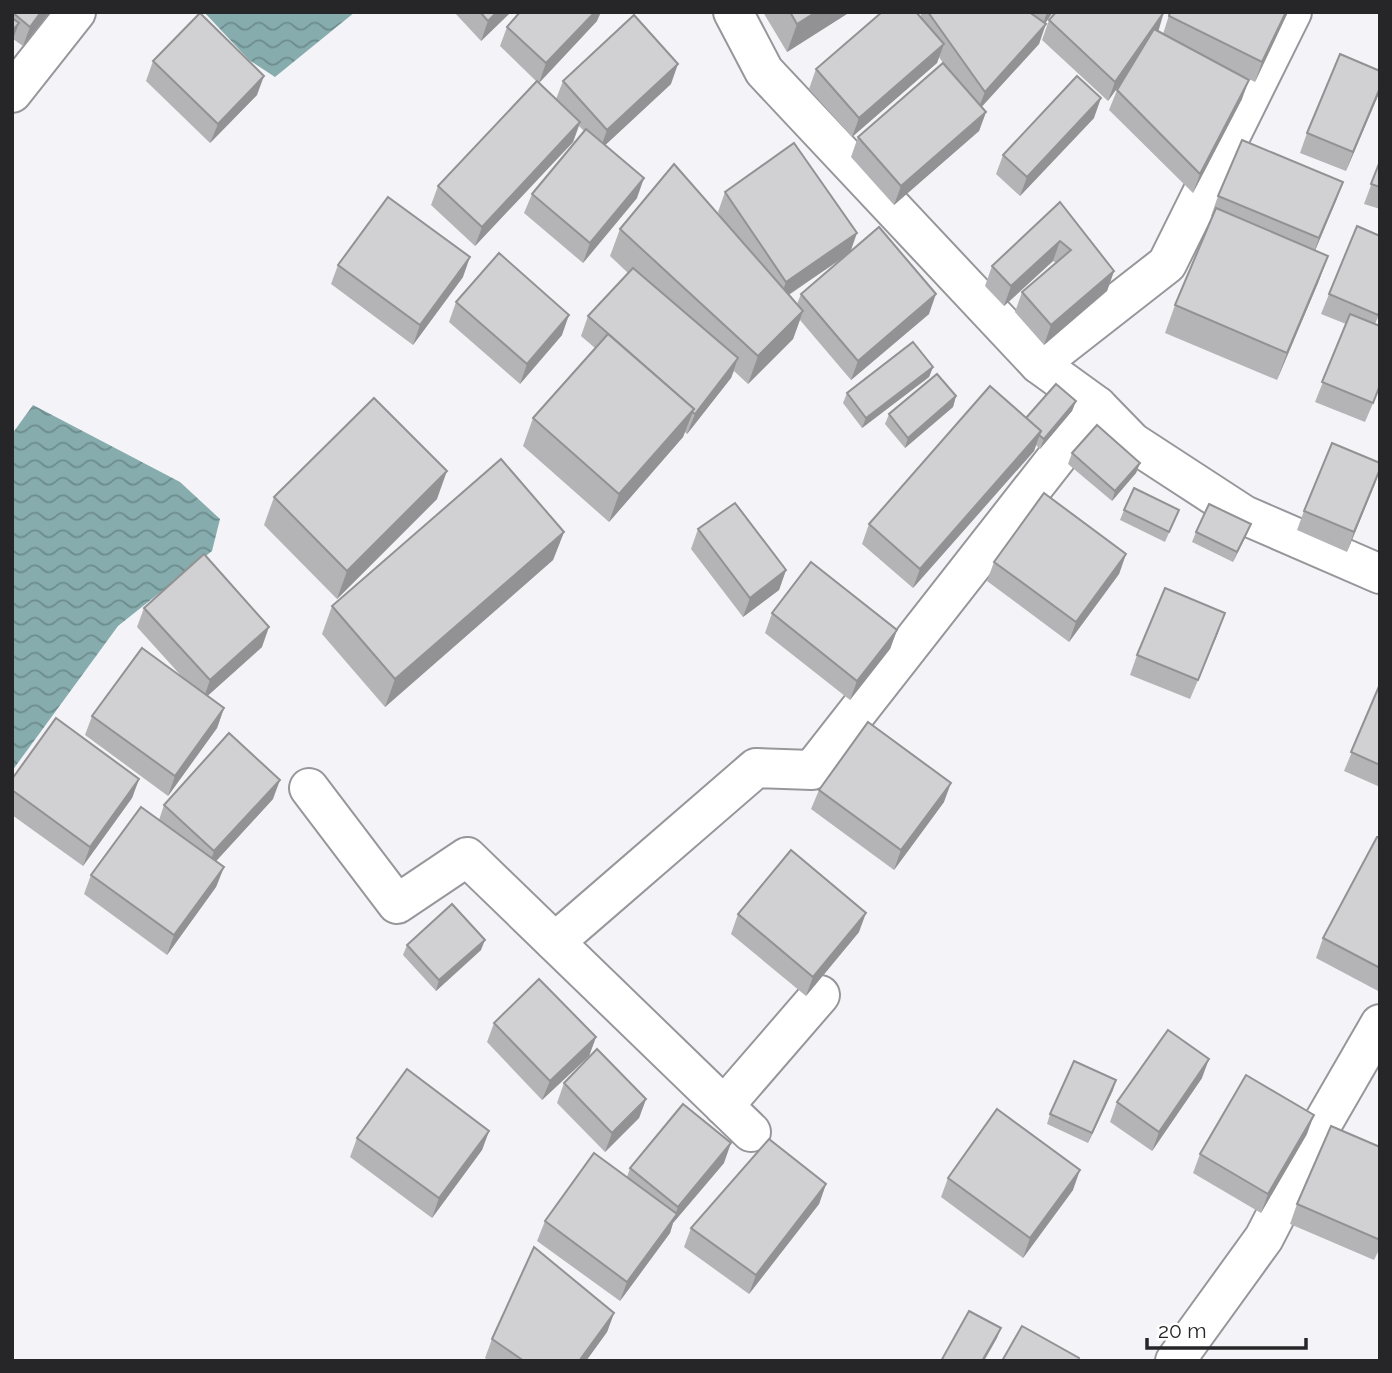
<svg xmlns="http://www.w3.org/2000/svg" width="1392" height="1373" viewBox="0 0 1392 1373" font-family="Raleway,sans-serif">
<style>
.water{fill:url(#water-waves)}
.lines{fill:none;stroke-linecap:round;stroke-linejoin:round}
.street-casing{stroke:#97979b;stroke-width:42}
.street{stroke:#fff;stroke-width:38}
.wall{fill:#b4b3b5;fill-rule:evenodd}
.shaded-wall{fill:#929294}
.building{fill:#d1d0d3;stroke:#929294;stroke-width:2}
</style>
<defs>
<pattern id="water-waves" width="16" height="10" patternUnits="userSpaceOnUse" patternTransform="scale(1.75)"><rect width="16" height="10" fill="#86acad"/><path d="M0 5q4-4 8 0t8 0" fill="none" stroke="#6d8c8d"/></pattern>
</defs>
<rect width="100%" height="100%" fill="#f4f4f8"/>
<g class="water">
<polygon points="204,12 355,12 275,77 249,60"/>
<polygon points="33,405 180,482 220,519 212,551 118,626 12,771 12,434"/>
</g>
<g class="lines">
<g class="street-casing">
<g id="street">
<polyline points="733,12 764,71 1039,364 1097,406 1132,442 1244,515 1380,574"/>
<polyline points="12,93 76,12"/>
<polyline points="1039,364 1167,264 1292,12"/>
<polyline points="309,788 397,904 467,857 751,1132"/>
<polyline points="555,942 756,768 812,770 1097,406"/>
<polyline points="724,1106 820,995"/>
<polyline points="1175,1361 1264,1238 1324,1121 1380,1024"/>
</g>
</g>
<use href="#street" class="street"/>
</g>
<g class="wall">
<polygon points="12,12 50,12 23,46 13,39 12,42"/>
<polygon points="454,12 511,12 481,41"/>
<polygon points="763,12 850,12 787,52"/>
<polygon points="922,12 1053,12 1045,23 1039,44 981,107 986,112 979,131 894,205 851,157 858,137 943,63 939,57 937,63 852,137 809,89 816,69 920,17"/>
<polygon points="1170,12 1288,12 1255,82 1227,68 1242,99 1193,193 1109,110 1117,90 1120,84 1108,101 1042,40 1049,20 1159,29 1158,31 1163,34"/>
<polygon points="597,21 539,83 556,99 563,81 671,84 605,145 637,198 583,263 524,213 532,194 584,131 579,126 573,142 475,246 431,205 438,186 536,81 500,46 507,27"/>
<polygon points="153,61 257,95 210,143 146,81"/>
<polygon points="1380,91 1346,171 1300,153 1307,133"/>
<polygon points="1094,118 1020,196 996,174 1003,155"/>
<polygon points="1380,161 1380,209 1364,204"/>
<polygon points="1343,182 1315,250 1328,256 1318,283 1277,380 1165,333 1175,305 1213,217 1211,216 1218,196"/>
<path d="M725 192 850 253 929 314 851 380 800 320 793 339 748 384 734 371 731 378 687 434 685 432 683 437 609 522 523 446 533 418 595 348 581 336 588 316 628 273 610 256 620 229 723 220 718 212ZM849 253 801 294 797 304 789 295Z"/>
<polygon points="1060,202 1114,271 1107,291 1044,345 1015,312 1022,292 1056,263 1053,261 1004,306 985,286 992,266"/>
<polygon points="1380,236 1380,313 1375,324 1380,326 1380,387 1365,422 1315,402 1346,324 1321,314 1329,294"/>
<polygon points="338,265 463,277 413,345 331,284"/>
<polygon points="456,302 562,335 520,384 449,322"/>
<polygon points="933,367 929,377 862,428 843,403 847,393"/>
<polygon points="956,396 953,407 905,448 885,424 889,414"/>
<polygon points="1076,401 1072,411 1040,449 1036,445 1034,451 913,588 862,544 869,524 1026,418"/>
<polygon points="1072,453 1140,463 1136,473 1112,501 1068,464"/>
<polygon points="1380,470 1347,552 1297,530 1304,511"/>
<polygon points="274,497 437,499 337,599 264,525"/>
<polygon points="1124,510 1179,510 1165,542 1120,520"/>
<polygon points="1251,524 1233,562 1192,542 1196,532"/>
<polygon points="698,529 786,570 779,590 743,617 691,549"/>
<polygon points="564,532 553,560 385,707 322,634 332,606"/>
<polygon points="1126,554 1119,574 1069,642 987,581 994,562"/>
<polygon points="144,608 262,647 207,696 224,708 217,728 168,796 85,735 92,716 184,679 137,627"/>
<polygon points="772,613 897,630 890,649 850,700 765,633"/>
<polygon points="1218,633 1190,699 1130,675 1137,655"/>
<polygon points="1380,684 1380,787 1344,771"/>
<polygon points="12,779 139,779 132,798 83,866 12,815"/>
<polygon points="819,790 944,802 894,870 811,809"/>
<polygon points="273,799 216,861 224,867 216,887 167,955 84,894 91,875 159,820 164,805"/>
<polygon points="1380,838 1380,992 1316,958 1323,938"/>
<polygon points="738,914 859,932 806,996 731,934"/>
<polygon points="407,945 481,950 436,991 403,955"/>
<polygon points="494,1023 596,1037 589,1056 542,1100 487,1042"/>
<polygon points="1202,1078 1152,1151 1110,1122 1117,1102"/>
<polygon points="564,1083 646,1099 639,1118 605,1152 557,1103"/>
<polygon points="1113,1090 1088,1143 1047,1124 1050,1114"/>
<polygon points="489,1131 482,1150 432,1218 350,1157 357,1138"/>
<polygon points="1307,1134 1261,1213 1193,1173 1200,1154"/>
<polygon points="1380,1147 1380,1248 1374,1260 1290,1224 1297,1204"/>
<polygon points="724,1163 673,1223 670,1233 620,1301 537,1241 545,1221 627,1177 630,1168"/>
<polygon points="948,1178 1073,1190 1023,1258 941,1197"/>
<polygon points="826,1184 819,1204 749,1294 684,1247 691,1228"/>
<polygon points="614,1313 607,1332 586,1361 489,1361 485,1358 492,1339"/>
</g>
<g class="shaded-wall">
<polygon points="41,12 50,12 23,46 30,27"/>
<polygon points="497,12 511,12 481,41 488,21"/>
<polygon points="595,12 601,12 597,21 539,83 546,63"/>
<polygon points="816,12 850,12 787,52 797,24"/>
<polygon points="1047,12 1053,12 1042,28"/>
<polygon points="1164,12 1159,29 1108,101 1115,82"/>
<polygon points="1286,12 1288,12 1255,82 1262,62"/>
<polygon points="19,23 12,42 12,31"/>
<polygon points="1046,24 1039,44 977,112 985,92"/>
<polygon points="944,44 937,63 852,137 859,118"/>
<polygon points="678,64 671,84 600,150 607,130"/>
<polygon points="264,76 257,95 210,143 218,124"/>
<polygon points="1249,80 1242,99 1193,193 1200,174"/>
<polygon points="1380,88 1380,91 1346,171 1353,152"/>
<polygon points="1101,98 1094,118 1020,196 1027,177"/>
<polygon points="986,112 979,131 894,205 901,186"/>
<polygon points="580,122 573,142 475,246 482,227"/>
<polygon points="644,178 637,198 583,263 590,243"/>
<polygon points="1343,182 1336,201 1312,258 1319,238"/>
<polygon points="857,233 850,253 779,301 786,282"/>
<polygon points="1060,241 1053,261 1004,306 1011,286"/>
<polygon points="1328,256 1318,283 1277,380 1287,353"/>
<polygon points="470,257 463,277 413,345 420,325"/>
<polygon points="1114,271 1107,291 1044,345 1051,325"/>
<polygon points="936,294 929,314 851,380 858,361"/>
<polygon points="803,311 793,339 748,384 758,356"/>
<polygon points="569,315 562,335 520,384 527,364"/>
<polygon points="738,358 731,378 687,434 695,414"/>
<polygon points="933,367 929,377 862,428 866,418"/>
<polygon points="956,396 953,407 905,448 908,438"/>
<polygon points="1076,401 1072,411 1040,449 1044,439"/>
<polygon points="694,409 683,437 609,522 619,494"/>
<polygon points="1041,431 1034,451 913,588 920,569"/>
<polygon points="1140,463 1136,473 1112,501 1115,491"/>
<polygon points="1380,469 1375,484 1347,552 1354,532"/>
<polygon points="447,471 437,499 337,599 347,571"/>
<polygon points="1251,524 1247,534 1233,562 1237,552"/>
<polygon points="564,532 553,560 385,707 395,679"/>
<polygon points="1126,554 1119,574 1069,642 1076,622"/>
<polygon points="786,570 779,590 743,617 750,598"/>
<polygon points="1225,613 1218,633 1190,699 1198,680"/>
<polygon points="269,627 262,647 203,700 210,680"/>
<polygon points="897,630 890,649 850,700 857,681"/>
<polygon points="224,708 217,728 168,796 175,776"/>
<polygon points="139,779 132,798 83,866 90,847"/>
<polygon points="280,780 273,799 207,871 214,851"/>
<polygon points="951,783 944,802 894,870 901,850"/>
<polygon points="224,867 216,887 167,955 174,935"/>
<polygon points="866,913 859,932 806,996 813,977"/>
<polygon points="485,940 481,950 436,991 439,980"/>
<polygon points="596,1037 589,1056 542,1100 550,1081"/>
<polygon points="1209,1059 1202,1078 1152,1151 1159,1132"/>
<polygon points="1116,1080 1113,1090 1088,1143 1092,1133"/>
<polygon points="646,1099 639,1118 605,1152 612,1133"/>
<polygon points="1314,1115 1307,1134 1261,1213 1268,1194"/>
<polygon points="489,1131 482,1150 432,1218 439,1198"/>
<polygon points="731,1143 724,1163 673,1223 670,1233 620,1301 627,1282 674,1218 678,1207"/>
<polygon points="1080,1170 1073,1190 1023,1258 1030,1238"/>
<polygon points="826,1184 819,1204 749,1294 756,1275"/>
<polygon points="614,1313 607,1332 586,1361 579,1361"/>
<polygon points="1001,1328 997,1338 984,1361 982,1361"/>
</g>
<g class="building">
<polygon points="12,12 41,12 30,27"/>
<polygon points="480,12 497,12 488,21"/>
<polygon points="520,12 595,12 546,63 507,27"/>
<polygon points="790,12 816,12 797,24"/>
<polygon points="882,12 916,12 944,44 859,118 816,69"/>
<polygon points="928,12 1029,12 1046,24 985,92"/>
<polygon points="1056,12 1164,12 1115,82 1049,20"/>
<polygon points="1170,12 1286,12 1262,62 1169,16"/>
<polygon points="200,13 264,76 218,124 153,61"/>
<polygon points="634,15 678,64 607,130 563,81"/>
<polygon points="12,18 19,23 12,31"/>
<polygon points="1154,29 1249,80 1200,174 1117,90"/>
<polygon points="1340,54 1380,71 1380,88 1353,152 1307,133"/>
<polygon points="943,63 986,112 901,186 858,137"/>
<polygon points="1077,76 1101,98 1027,177 1003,155"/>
<polygon points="537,81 580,122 482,227 438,186"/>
<polygon points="586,129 644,178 590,243 532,194"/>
<polygon points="1242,140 1343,182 1319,238 1218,196"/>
<polygon points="794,143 857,233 786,282 725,192"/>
<polygon points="1380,161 1380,187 1371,184"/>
<polygon points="674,164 803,311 758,356 620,229"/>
<polygon points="388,197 470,257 420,325 338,265"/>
<polygon points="1060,202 1114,271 1051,325 1022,292 1071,250 1060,241 1011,286 992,266"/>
<polygon points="1216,208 1328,256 1287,353 1175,305"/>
<polygon points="1357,226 1380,236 1380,311 1378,315 1329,294"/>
<polygon points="879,227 936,294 858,361 801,294"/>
<polygon points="499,253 569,315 527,364 456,302"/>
<polygon points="633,268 738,358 695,414 692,412 694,409 588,316"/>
<polygon points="1350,314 1380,326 1380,385 1373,403 1322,382"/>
<polygon points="608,334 694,409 619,494 533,418"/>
<polygon points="913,342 933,367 866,418 847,393"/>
<polygon points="937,374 956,396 908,438 889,414"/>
<polygon points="1056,384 1076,401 1044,439 1039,435 1041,431 1026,418"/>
<polygon points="990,386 1041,431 920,569 869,524"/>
<polygon points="374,398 447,471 347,571 274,497"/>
<polygon points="1097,425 1140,463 1115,491 1072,453"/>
<polygon points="1332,443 1380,463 1380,469 1354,532 1304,511"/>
<polygon points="501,459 564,532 395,679 332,606"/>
<polygon points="1134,488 1179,510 1169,532 1124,510"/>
<polygon points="1044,493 1126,554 1076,622 994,562"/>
<polygon points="735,503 786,570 750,598 698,529"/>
<polygon points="1209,504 1251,524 1237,552 1196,532"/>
<polygon points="204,554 269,627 210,680 144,608"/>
<polygon points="811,562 897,630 857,681 772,613"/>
<polygon points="1165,588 1225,613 1198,680 1137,655"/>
<polygon points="142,648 224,708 175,776 92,716"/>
<polygon points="1380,684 1380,765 1351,752"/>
<polygon points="56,718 139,779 90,847 12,790 12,779"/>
<polygon points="868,722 951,783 901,850 819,790"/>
<polygon points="229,733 280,780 214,851 164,805"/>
<polygon points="141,807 224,867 174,935 91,875"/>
<polygon points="1377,837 1380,838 1380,968 1323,938"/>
<polygon points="791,850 866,913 813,977 738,914"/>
<polygon points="452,904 485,940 439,980 407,945"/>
<polygon points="539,979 596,1037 550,1081 494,1023"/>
<polygon points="1168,1030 1209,1059 1159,1132 1117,1102"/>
<polygon points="597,1049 646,1099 612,1133 564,1083"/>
<polygon points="1074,1061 1116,1080 1092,1133 1050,1114"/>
<polygon points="407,1069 489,1131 439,1198 357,1138"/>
<polygon points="1246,1075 1314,1115 1268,1194 1200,1154"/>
<polygon points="683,1104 731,1143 678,1207 630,1168"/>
<polygon points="997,1109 1080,1170 1030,1238 948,1178"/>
<polygon points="1331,1126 1380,1147 1380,1240 1297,1204"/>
<polygon points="769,1139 826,1184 756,1275 691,1228"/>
<polygon points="594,1153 677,1214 627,1282 545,1221"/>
<polygon points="534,1247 614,1313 579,1361 524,1361 492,1339"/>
<polygon points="969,1311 1001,1328 982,1361 941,1361"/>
<polygon points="1022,1326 1079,1358 1078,1361 1002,1361"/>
</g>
<rect width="1392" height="1373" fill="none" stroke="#262628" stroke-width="28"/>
<path d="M1147 1338v10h159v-10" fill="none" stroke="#262628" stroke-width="3.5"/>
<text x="1158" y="1338" font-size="21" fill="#262628" stroke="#ffffff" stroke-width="5" paint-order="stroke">20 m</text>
</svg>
